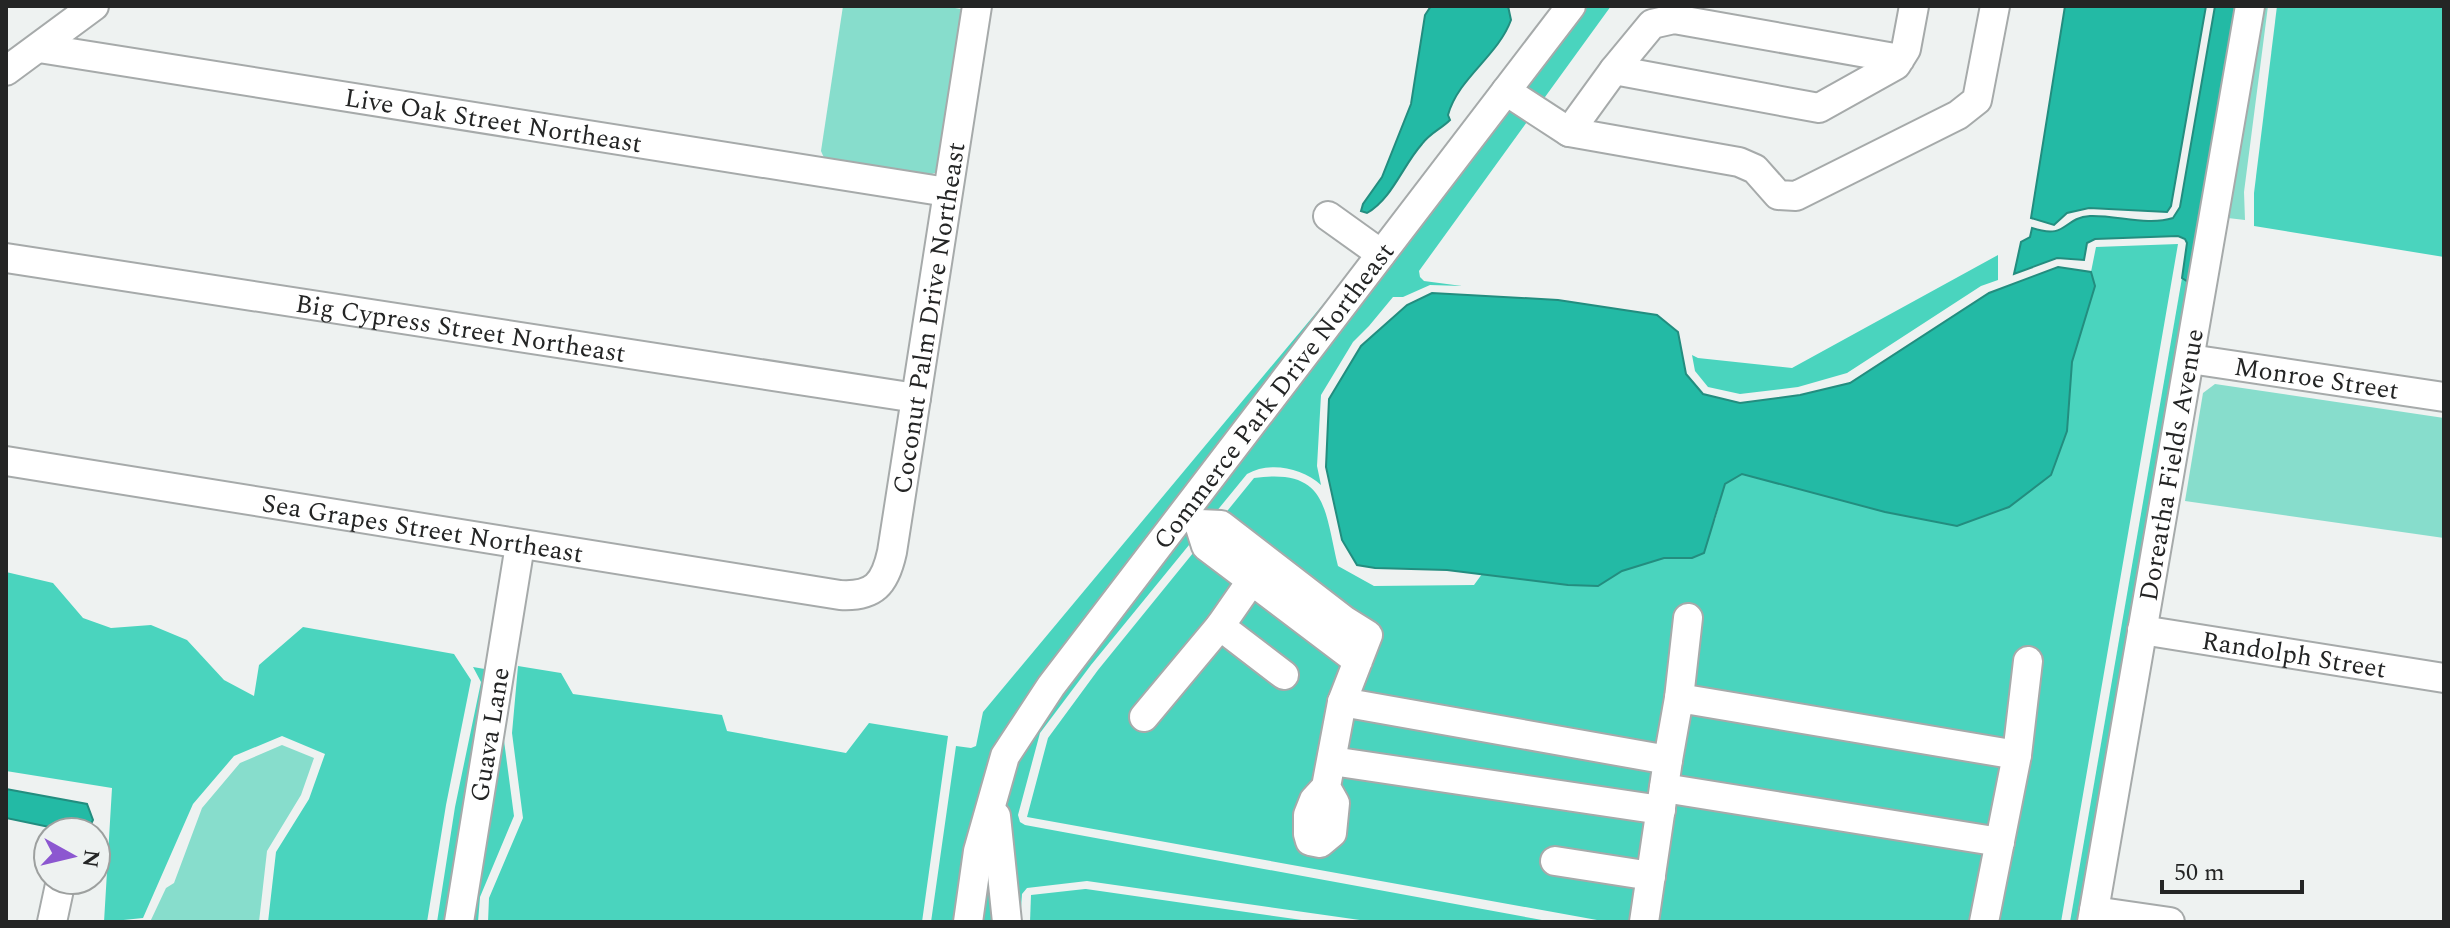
<svg xmlns="http://www.w3.org/2000/svg" width="2450" height="928" viewBox="0 0 2450 928" font-family="Spectral,serif">
<style>
.green{fill:#87ddcc}
.forest{fill:#4ad4be}
.water{fill:#23baa5;stroke:#238d7f;stroke-width:2}
.lines{fill:none;stroke-linecap:round;stroke-linejoin:round}
.minor-casing{stroke:#a6aaaa;stroke-width:32}
.minor{stroke:#fff;stroke-width:28}
.labels{text-anchor:middle;stroke-width:6;stroke-linejoin:round;paint-order:stroke}
.street-label{font-size:26px;fill:#242525;stroke:#eef2f1}
</style>
<rect width="100%" height="100%" fill="#eef2f1"/>
<g class="green">
<polygon points="843,6 944,6 966,10 945,163 935,173 919,178 825,160 821,151"/>
<polygon points="2241,6 2268,6 2244,192 2245,220 2202,215"/>
<polygon points="2215,384 2444,418 2444,538 2185,501 2203,393"/>
<polygon points="282,745 314,758 301,795 267,851 259,922 150,922 166,888 174,883 202,808 240,763"/>
</g>
<g class="forest">
<path d="M1572 6H1611L1419 271 1420 277 1424 281 1462 286 1430 285 1403 297H1393L1369 326 1353 342 1321 395 1317 466 1321 485C1302 468 1270 461 1247 474L1091 665 1040 733 1018 815 1020 822 1025 825 1553 922H1374L1087 881 1027 888 1022 894 1020 922H931L956 746 971 748 976 746 983 712Z"/>
<polygon points="2277,6 2444,6 2444,257 2254,226 2254,193"/>
<path d="M2178 244 2061 922H1608L1027 817 1048 738 1098 670 1254 478C1328 468 1324 509 1338 566L1374 586 1474 585 1482 574 1568 585 1598 586 1622 571 1664 558H1692L1715 520 1725 484 1742 474 1813 492 2067 431 2072 362 2094 286 2091 272 2096 247Z"/>
<polygon points="1998,255 1998,280 1981,286 1847,373 1798,387 1740,394 1708,387 1695,371 1692,355 1698,358 1792,368"/>
<polygon points="2182,278 2190,283 2080,922 2070,922"/>
<polygon points="6,572 53,583 83,618 111,628 151,625 187,640 224,680 254,696 259,665 303,627 454,654 471,680 446,805 427,922 268,922 276,852 309,799 325,754 282,736 234,756 193,804 143,918 104,922 112,788 6,771"/>
<polygon points="518,666 561,673 573,694 722,715 727,731 846,753 869,723 948,736 922,922 488,922 489,898 523,818 512,733"/>
<polygon points="473,667 508,673 503,733 514,816 480,897 478,922 437,922 455,807 481,682"/>
<polygon points="1085,889 1086,889 1316,922 1030,922 1031,895"/>
</g>
<g class="water">
<path d="M1431 6H1508L1511 20C1498 56 1458 78 1448 115L1450 120C1441 129 1430 133 1422 144 1403 165 1392 199 1367 213L1361 211 1363 204 1382 177 1411 104 1425 15Z"/>
<polygon points="2065,6 2206,6 2171,206 2167,212 2089,208 2067,213 2054,225 2031,218"/>
<path d="M2215 6H2241L2190 283 2182 278 2187 243 2185 239 2178 236 2095 239 2087 243 2084 260 2057 258 2014 274 2021 242 2030 237 2032 228C2068 240 2062 218 2090 216 2117 215 2147 226 2173 218L2180 207Z"/>
<polygon points="2058,267 2091,272 2095,286 2072,362 2067,431 2051,475 2009,507 1957,526 1885,512 1742,474 1725,484 1704,553 1692,558 1664,558 1622,571 1598,586 1568,585 1447,570 1375,568 1357,565 1342,540 1326,467 1329,399 1361,346 1407,305 1432,293 1558,300 1657,315 1678,332 1686,374 1703,394 1740,403 1800,395 1850,383 1989,293"/>
<polygon points="6,789 87,804 93,820 88,830 54,828 6,818"/>
</g>
<g class="lines">
<g class="minor-casing">
<g id="minor">
<path id="s1" d="M39 48 947 192"/>
<polyline points="1900,59 1674,19 1652,24 1614,70 1819,108 1896,65 1906,49 1914,6"/>
<polyline points="1614,70 1569,132 1739,162 1755,169 1778,195 1796,196 1958,115 1977,100 1995,6"/>
<polyline points="6,71 94,6"/>
<polyline points="1506,91 1569,132"/>
<polyline points="1328,216 1381,254"/>
<path id="s2" d="M6 258 916 398"/>
<path id="s3" d="M2190 359 2444 397"/>
<path id="s4" d="M6 461 840 595C874 597 885 584 892 552L977 6"/>
<polyline points="1261,567 1220,626 1284,675"/>
<path id="s5" d="M2142 630 2444 678"/>
<polyline points="1679,698 1688,618"/>
<polyline points="1342,702 1668,760 1644,922"/>
<polyline points="1144,717 1220,626"/>
<polyline points="2017,755 2028,661"/>
<polyline points="1668,760 1679,698 2017,755 1984,922"/>
<polyline points="1332,761 1661,810"/>
<polyline points="1326,787 1335,803 1332,833 1320,843 1310,841 1308,834 1308,815 1314,800 1326,787 1342,702 1368,635 1344,620 1221,525 1199,524 1206,546 1358,661"/>
<polyline points="1664,788 2000,842"/>
<polyline points="996,816 1007,922"/>
<polyline points="1555,861 1651,876"/>
<polyline points="2094,911 2170,922"/>
<polyline points="52,922 61,880"/>
<path id="s6" d="M459 922 520 545"/>
<path id="s7" d="M968 922 978 851 1005 756 1051 686 1571 6"/>
<path id="s8" d="M2092 922 2250 6"/>
</g>
</g>
<use href="#minor" class="minor"/>
</g>
<g class="labels">
<g class="street-label">
<text dy="9" stroke="none"><textPath href="#s1" startOffset="460">Live Oak Street Northeast</textPath></text>
<text dy="9" stroke="none"><textPath href="#s4" startOffset="1158">Coconut Palm Drive Northeast</textPath></text>
<text dy="9" stroke="none"><textPath href="#s2" startOffset="460">Big Cypress Street Northeast</textPath></text>
<text dy="9" stroke="none"><textPath href="#s3" startOffset="128">Monroe Street</textPath></text>
<text dy="9" stroke="none"><textPath href="#s7" startOffset="620">Commerce Park Drive Northeast</textPath></text>
<text dy="9" stroke="none"><textPath href="#s8" startOffset="464">Doreatha Fields Avenue</textPath></text>
<text dy="9" stroke="none"><textPath href="#s4" startOffset="422">Sea Grapes Street Northeast</textPath></text>
<text dy="9" stroke="none"><textPath href="#s5" startOffset="154">Randolph Street</textPath></text>
<text dy="9" stroke="none"><textPath href="#s6" startOffset="190">Guava Lane</textPath></text>
</g>
</g>
<rect width="2450" height="928" fill="none" stroke="#242525" stroke-width="16"/>
<g transform="translate(72 856) rotate(98)"><circle r="38" fill="#eef2f1" stroke="#9da09f" stroke-width="2"/>
<path d="M0-6L14 30L0 20L-14 30Z" fill="#8c57d0"/>
<text y="-12" font-size="22" font-weight="bold" text-anchor="middle" fill="#242525">N</text>
</g>
<path d="M2162 880v12h140v-12" fill="none" stroke="#242525" stroke-width="4"/>
<text x="2174" y="880" font-size="24" fill="#242525" stroke="#eef2f1" stroke-width="6" paint-order="stroke">50 m</text>
</svg>
